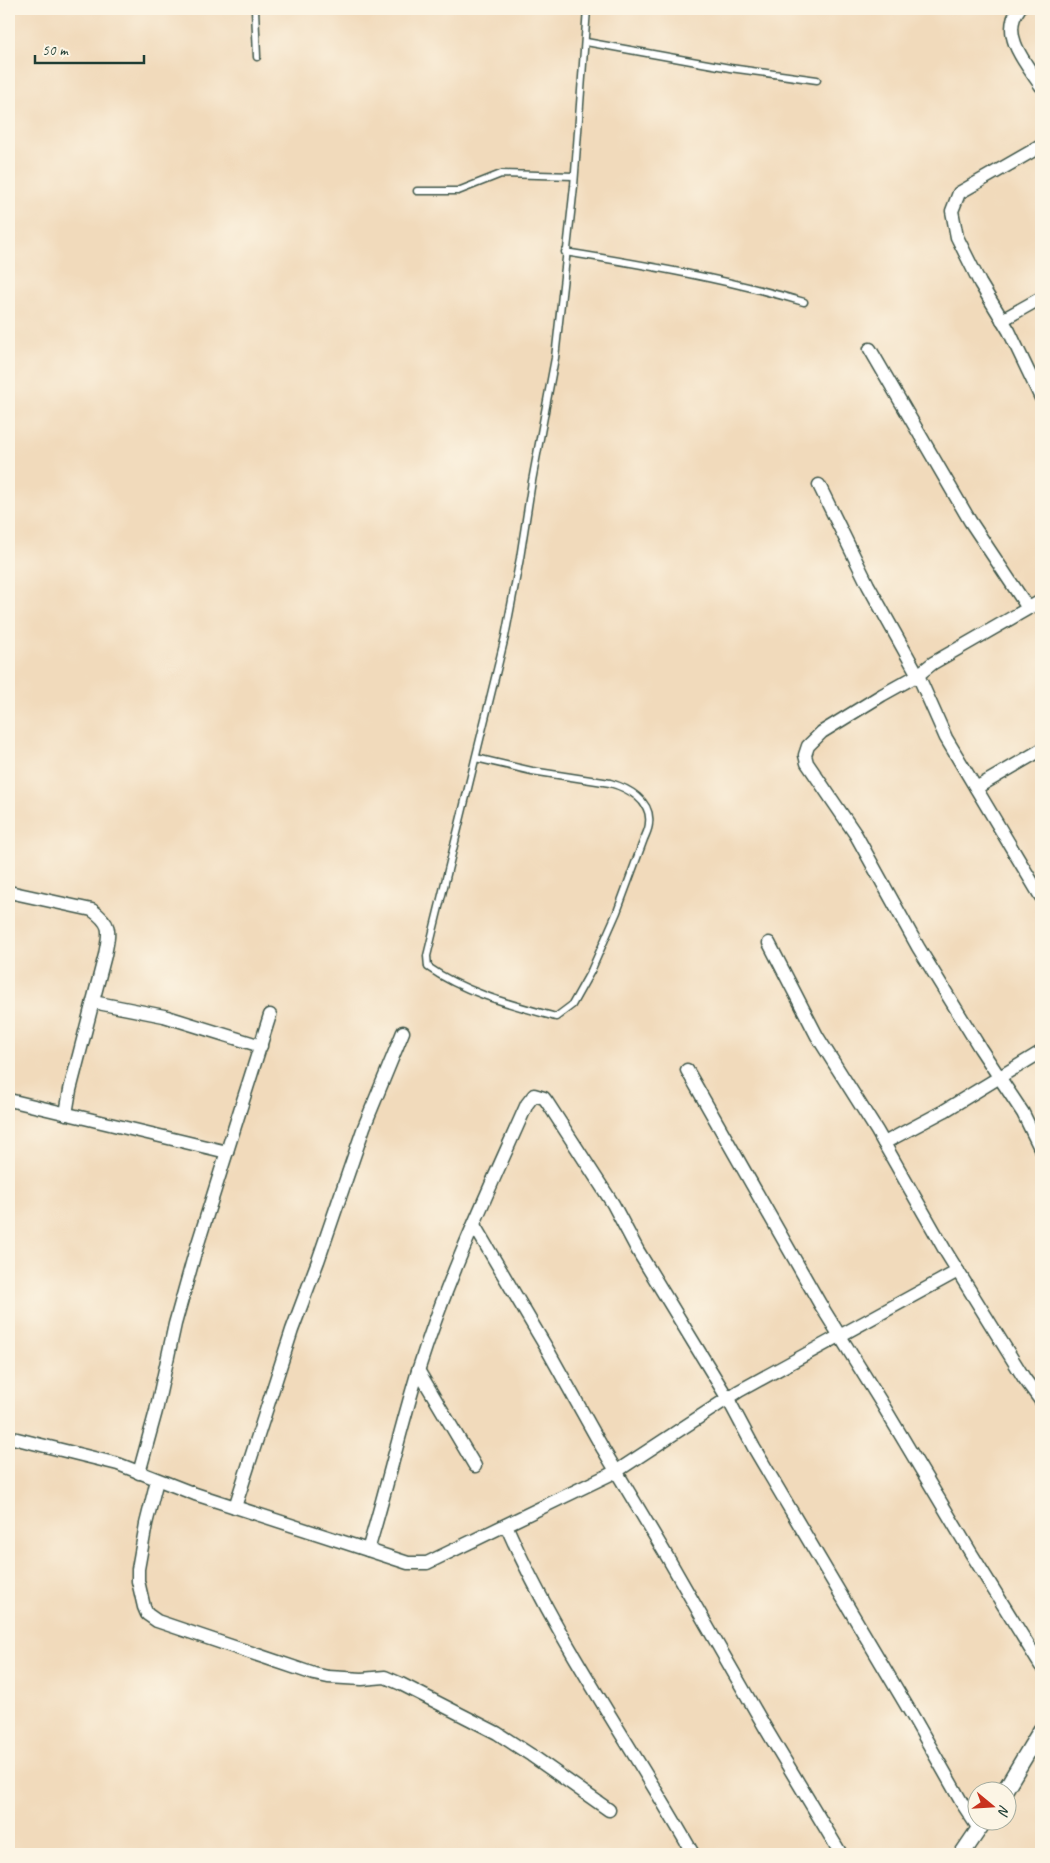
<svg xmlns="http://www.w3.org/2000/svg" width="1050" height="1863" viewBox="0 0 1050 1863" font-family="Caveat,sans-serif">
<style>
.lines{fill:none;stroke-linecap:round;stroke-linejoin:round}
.service-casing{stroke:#3e5548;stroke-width:9}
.minor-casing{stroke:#3e5548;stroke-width:15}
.tertiary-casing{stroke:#3e5548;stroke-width:18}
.service{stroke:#fff;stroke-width:6}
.minor{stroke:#fff;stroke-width:12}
.tertiary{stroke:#fff;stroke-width:15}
</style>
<rect width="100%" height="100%" fill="#fcf5e5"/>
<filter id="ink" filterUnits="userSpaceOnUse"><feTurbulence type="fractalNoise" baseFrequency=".02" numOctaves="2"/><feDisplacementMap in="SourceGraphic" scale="10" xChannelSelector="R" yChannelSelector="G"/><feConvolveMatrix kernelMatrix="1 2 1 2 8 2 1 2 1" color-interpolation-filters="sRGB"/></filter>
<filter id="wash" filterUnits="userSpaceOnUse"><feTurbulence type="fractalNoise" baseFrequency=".0096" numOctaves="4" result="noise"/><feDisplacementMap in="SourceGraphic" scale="20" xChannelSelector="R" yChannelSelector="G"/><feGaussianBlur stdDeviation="1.12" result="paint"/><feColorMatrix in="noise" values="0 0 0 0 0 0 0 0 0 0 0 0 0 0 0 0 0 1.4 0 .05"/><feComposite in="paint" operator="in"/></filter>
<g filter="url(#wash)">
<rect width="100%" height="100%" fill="#f1dabb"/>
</g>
<g filter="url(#ink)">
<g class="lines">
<g class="service-casing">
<g id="service">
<polyline points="255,9 257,57"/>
<polyline points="586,42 730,68 817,80"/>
<polyline points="417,191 458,191 501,174 574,176"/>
<path d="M565 252C646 265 726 279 804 302"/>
<path d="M476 758 532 771 610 783C628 788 652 801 649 823 649 829 646 834 644 839L617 912 591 971 572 1005 556 1017C513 1005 465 993 428 967L427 956 505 637 520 558 532 481 555 358 574 186 587 9"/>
</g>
</g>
<g class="minor-casing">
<g id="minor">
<path d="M1019 9C999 34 1027 65 1041 86"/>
<polyline points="1041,146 959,193 952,211 957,237 980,283 1009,331 1041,398"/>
<polyline points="1002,320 1041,298"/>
<polyline points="870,349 970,521 1028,608"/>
<polyline points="819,485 868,585 918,675 946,738 1041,897"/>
<polyline points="1041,601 968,643 933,663 918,675 882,695 822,732 808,746 805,755 807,763 856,835 918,947 980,1048 1023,1113 1041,1150"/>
<polyline points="976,788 1041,750"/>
<path d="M9 892 92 910C113 925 109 932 105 955L70 1090 66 1114"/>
<polyline points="769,943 817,1036 877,1131 946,1252 1024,1378 1041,1401"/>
<polyline points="93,1002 164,1016 261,1046"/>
<polyline points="687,1070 820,1304 881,1402 971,1553 1041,1666"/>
<polyline points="9,1100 227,1152"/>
<polyline points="884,1143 944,1111 1041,1052"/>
<polyline points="474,1225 546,1347 603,1449 668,1558 766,1729 841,1854"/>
<polyline points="418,1370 475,1466"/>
<polyline points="9,1437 118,1464 195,1494 408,1563 427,1563 617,1471 739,1391 958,1271"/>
<polyline points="139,1473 156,1411 175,1324 194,1256 270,1015"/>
<polyline points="157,1480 146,1524 138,1569 138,1581 144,1607 147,1614 157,1621 314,1674 328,1677 362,1679 385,1677 401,1684 497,1733 531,1755 609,1810"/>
<polyline points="235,1507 292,1330 318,1261 364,1127 403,1032"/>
<path d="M506 1525C557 1641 631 1744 693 1854"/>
<path d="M368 1550C386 1491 400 1430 418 1371 447 1279 488 1192 527 1104L534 1095 544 1098 547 1102 613 1204 638 1251 728 1399 754 1448 915 1720 962 1803 979 1829"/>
</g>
</g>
<g class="tertiary-casing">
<g id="tertiary">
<polyline points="1005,1790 1041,1730"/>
<polyline points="962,1854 985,1820"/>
</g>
</g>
<use href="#service" class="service"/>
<use href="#minor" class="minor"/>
<use href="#tertiary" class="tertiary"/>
</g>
</g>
<rect width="1050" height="1863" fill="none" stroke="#fcf5e5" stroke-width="30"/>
<g transform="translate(992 1806) rotate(108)"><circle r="24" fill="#fcf5e5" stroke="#a4ab9e"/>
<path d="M0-4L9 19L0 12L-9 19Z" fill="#c8321e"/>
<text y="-8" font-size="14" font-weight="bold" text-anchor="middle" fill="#1f3d34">N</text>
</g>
<path d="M35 55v8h109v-8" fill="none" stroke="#1f3d34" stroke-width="2.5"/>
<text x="42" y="55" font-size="15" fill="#1f3d34" stroke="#fcf5e5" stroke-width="4" paint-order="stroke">50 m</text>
</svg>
